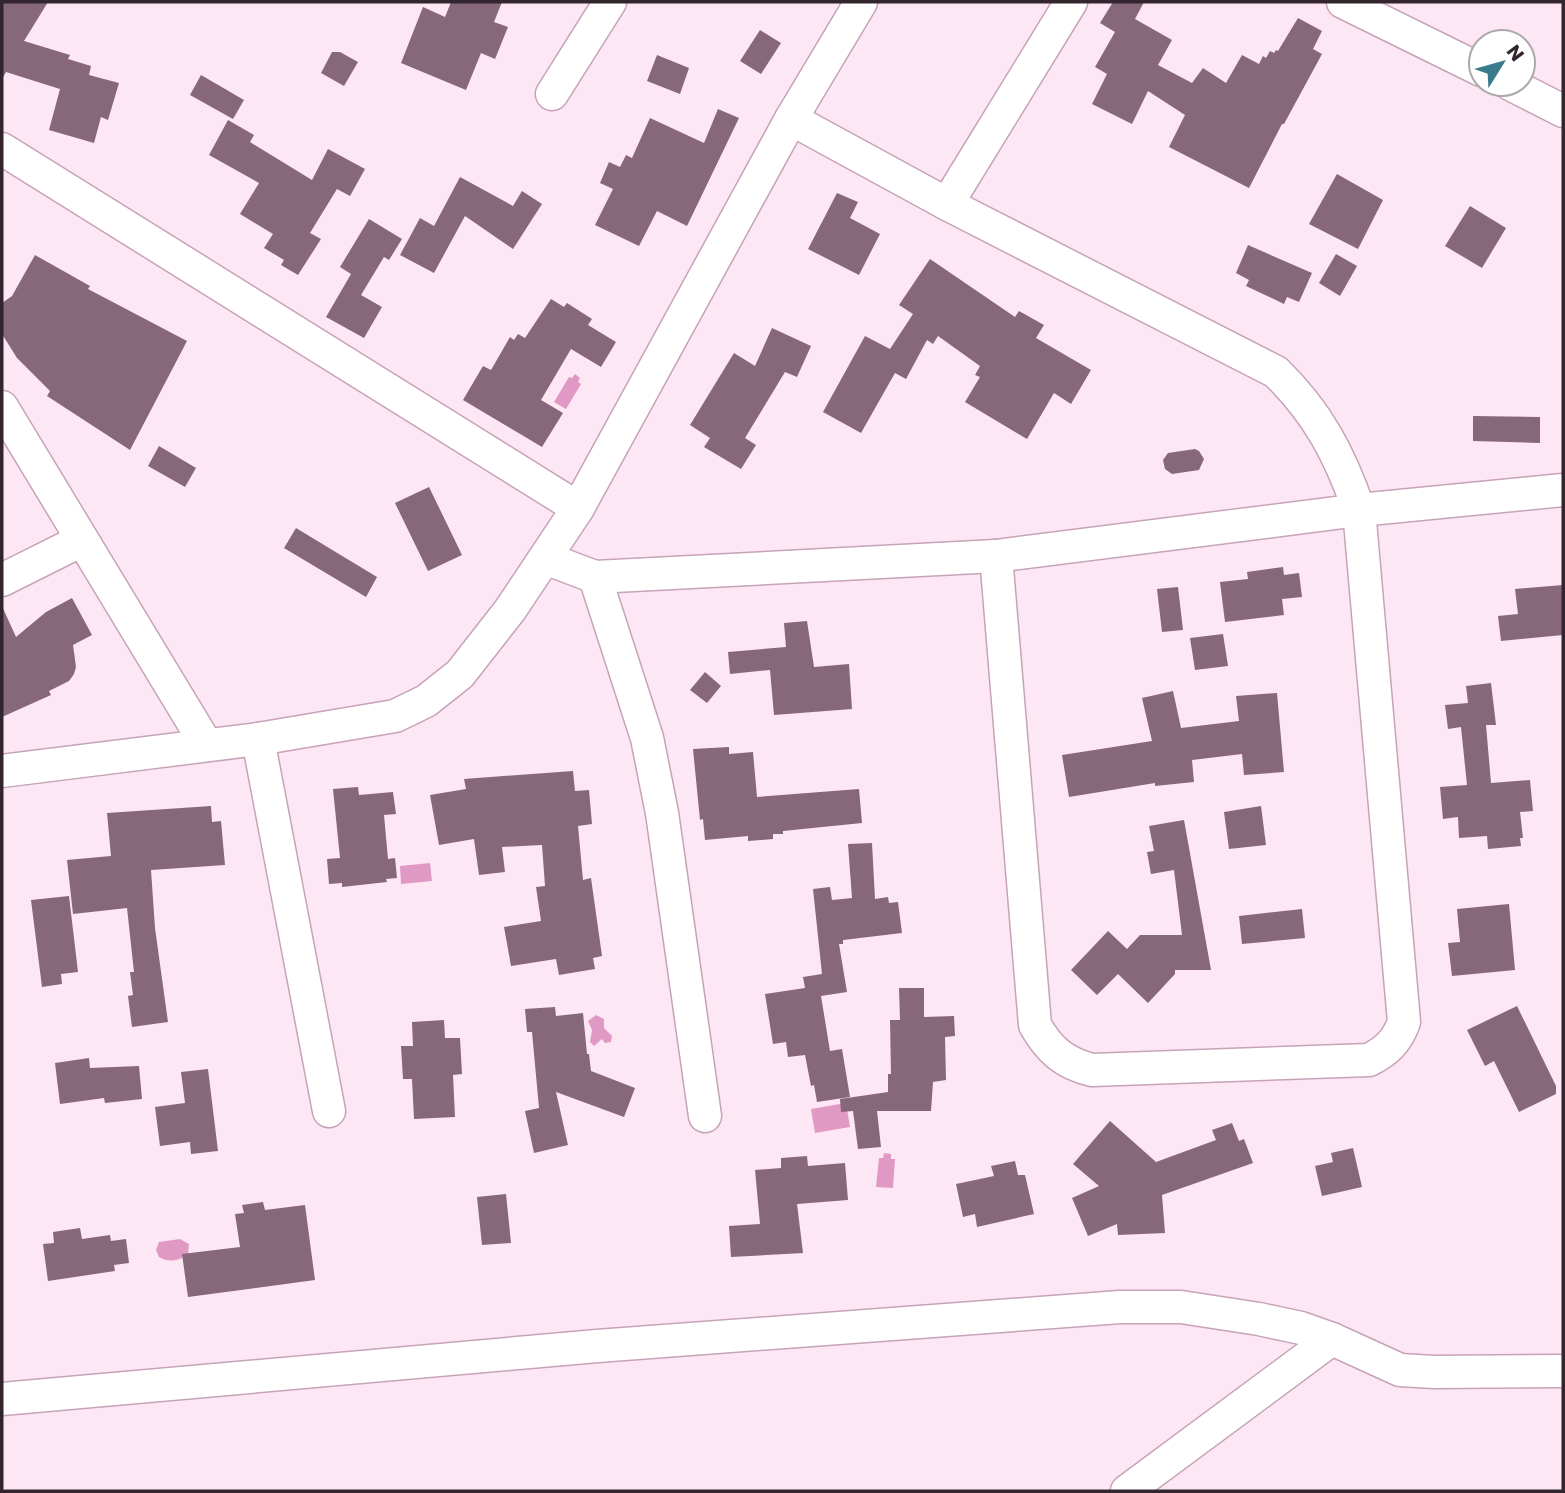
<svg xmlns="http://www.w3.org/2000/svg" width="1565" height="1493" viewBox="0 0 1565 1493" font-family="Poppins,sans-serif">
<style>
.water{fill:#e099c5}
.building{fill:#87677a}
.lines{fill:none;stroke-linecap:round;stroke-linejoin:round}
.minor-casing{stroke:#c7a3b8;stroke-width:35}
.minor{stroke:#fff;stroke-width:32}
</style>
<rect width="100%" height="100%" fill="#fee7f4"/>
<g class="water">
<polygon points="575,374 580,378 578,382 581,384 566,409 554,402 569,377 572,378"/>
<polygon points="430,863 432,881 401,884 400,866"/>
<polygon points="596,1015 604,1019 604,1028 612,1036 611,1042 605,1043 602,1039 594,1046 590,1042 592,1030 588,1021"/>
<polygon points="846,1103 850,1127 815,1133 811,1109"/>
<polygon points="884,1153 891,1154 891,1159 895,1159 893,1188 876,1187 879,1158 883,1158"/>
<path d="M180 1239 189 1244 188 1254C180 1261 168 1263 159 1257L156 1250 159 1242Z"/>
</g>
<g class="building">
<polygon points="2,2 48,2 24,41 70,55 68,59 91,66 89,75 119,83 108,120 101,117 94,143 49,130 60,89 6,72 2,79"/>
<polygon points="451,2 502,2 494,22 508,27 495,59 481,53 466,90 401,63 423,7 445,17"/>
<polygon points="1113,2 1144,2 1135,19 1172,40 1158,65 1192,83 1203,68 1226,83 1242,55 1259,64 1263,56 1266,58 1270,51 1274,53 1276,50 1278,51 1298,18 1322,31 1313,49 1322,54 1284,124 1282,124 1249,188 1169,147 1185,115 1148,91 1132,124 1092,104 1107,74 1095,67 1115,32 1100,23"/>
<polygon points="760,30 781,43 761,74 740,61"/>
<polygon points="332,52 340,52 358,62 344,86 321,73"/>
<polygon points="657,55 689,68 680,94 647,81"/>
<polygon points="201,75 244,100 233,119 190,95"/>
<polygon points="718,109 739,118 687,226 657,211 639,246 595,225 613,189 600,183 609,162 620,167 626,155 632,158 650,118 704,143"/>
<polygon points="228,120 254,135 250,142 312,180 328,149 365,169 350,196 337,189 310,233 321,239 298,275 281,265 284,260 264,248 273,234 240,214 259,183 209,155"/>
<polygon points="1337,174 1383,200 1358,249 1309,224"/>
<polygon points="460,177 513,206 522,191 542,204 513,249 465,216 434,273 400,255 420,218 434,226"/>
<polygon points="837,193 858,202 850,218 880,234 859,275 808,249"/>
<polygon points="1470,206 1506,228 1482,268 1445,246"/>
<polygon points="369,219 402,239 389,260 384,257 361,295 382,307 364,338 326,317 351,274 340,267"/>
<polygon points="1248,245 1312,273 1299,302 1287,297 1284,304 1246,286 1249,280 1236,273"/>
<polygon points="1336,254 1357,266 1340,296 1319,283"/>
<polygon points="35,255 90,286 88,289 187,341 130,450 47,396 50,391 17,358 2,334 2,303 12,296"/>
<polygon points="930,259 1015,317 1019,311 1044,325 1036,338 1091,370 1071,404 1054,393 1027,439 965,402 980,377 975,375 980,366 938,336 933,344 927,340 906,379 895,373 861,433 823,412 865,336 890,349 913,314 899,305"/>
<polygon points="551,299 564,307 567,303 592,319 588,325 616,342 601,367 571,349 541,400 563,413 542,447 463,400 483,366 491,370 510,337 514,340 518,334 525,338"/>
<polygon points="772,328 811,346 797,377 785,372 745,438 756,445 741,469 704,447 710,438 690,425 734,353 755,366"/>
<polygon points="1473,416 1540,417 1540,443 1473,441"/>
<polygon points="159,446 196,468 185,487 148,466"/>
<polygon points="1195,449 1199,451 1204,459 1199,470 1172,474 1165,469 1163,460 1168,453"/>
<polygon points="429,487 462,555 428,571 395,503"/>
<polygon points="296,528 377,577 366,597 284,548"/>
<polygon points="1283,567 1284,575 1299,573 1302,597 1282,599 1284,615 1225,622 1220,582 1248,579 1247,572"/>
<polygon points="1563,585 1563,635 1501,641 1498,616 1518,614 1515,589"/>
<polygon points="1178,587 1183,630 1162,632 1157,589"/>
<polygon points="72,598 92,635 73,645 76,667 74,674 69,681 49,691 51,695 2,717 2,606 16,637 46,612"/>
<polygon points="807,621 814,667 849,664 852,709 774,715 770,670 730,674 728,652 786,647 784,623"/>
<polygon points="1223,634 1228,666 1195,670 1190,638"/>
<polygon points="705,672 721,686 707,703 690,690"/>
<polygon points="1491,683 1496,725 1486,725 1491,783 1530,780 1533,811 1520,812 1523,838 1520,838 1521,846 1488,849 1487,836 1459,838 1458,817 1443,819 1440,787 1467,785 1461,727 1448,729 1445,705 1468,703 1466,686"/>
<polygon points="1173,691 1181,728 1239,721 1236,696 1277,693 1284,772 1244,775 1242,754 1192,760 1194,782 1155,786 1155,783 1069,797 1062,755 1152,741 1142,698"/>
<polygon points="729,747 729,754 753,752 757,797 859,789 862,823 783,831 783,834 773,834 773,839 748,841 748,836 705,840 703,819 700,820 693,749"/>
<polygon points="573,771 575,791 589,790 592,824 578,826 583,880 591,878 602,956 593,958 595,969 559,975 556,959 511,966 504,927 541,921 536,887 545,886 542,845 502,847 505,872 479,875 474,839 439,845 430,795 466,789 464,779"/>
<polygon points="358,787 359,795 393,792 396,814 384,815 388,859 395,858 397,878 386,879 387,882 342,887 342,883 329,884 327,859 340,858 333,789"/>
<polygon points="211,806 212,822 221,821 225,865 151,870 155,928 168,1022 132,1027 128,996 133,995 130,972 134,972 127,908 73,914 67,860 111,856 107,813"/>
<polygon points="1261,806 1266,845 1229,849 1224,812"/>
<polygon points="1184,820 1211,970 1175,970 1175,974 1148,1003 1118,974 1097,995 1071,970 1108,931 1127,949 1140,935 1182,935 1174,870 1151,874 1147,852 1154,851 1149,826"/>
<polygon points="872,843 875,899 888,897 889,903 898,902 902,933 843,940 843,944 839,944 847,992 821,996 830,1051 842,1049 850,1097 817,1102 814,1085 811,1086 805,1055 788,1057 786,1042 773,1044 765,994 805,988 803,977 822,974 813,889 830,887 832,900 852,898 848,844"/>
<polygon points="69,896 78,972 61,974 62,984 42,987 31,900"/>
<polygon points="1509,904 1515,970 1452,976 1448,943 1460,942 1457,909"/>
<polygon points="1302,909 1305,938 1242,944 1239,916"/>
<polygon points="899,988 924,988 924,1017 954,1016 955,1036 945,1037 946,1080 933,1082 931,1111 877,1111 881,1147 858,1149 853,1111 841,1112 840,1099 888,1092 888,1074 891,1074 890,1020 900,1020"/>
<polygon points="1517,1006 1556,1086 1556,1094 1519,1112 1494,1061 1485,1066 1467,1030"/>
<polygon points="555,1007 556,1016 583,1013 587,1054 589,1054 591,1071 635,1088 624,1117 556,1092 568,1145 534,1153 525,1111 539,1108 532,1032 527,1032 525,1009"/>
<polygon points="444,1020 445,1038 460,1038 462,1074 453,1075 455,1117 414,1119 412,1079 403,1079 401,1046 413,1046 412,1022"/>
<polygon points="89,1058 90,1068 139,1066 142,1099 105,1103 104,1098 60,1104 55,1063"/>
<polygon points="208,1069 218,1151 191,1154 190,1142 160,1146 155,1107 185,1103 181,1072"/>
<polygon points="1110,1121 1156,1162 1216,1140 1212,1130 1232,1123 1239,1141 1244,1139 1253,1163 1162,1195 1165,1233 1118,1235 1117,1224 1088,1236 1072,1198 1099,1186 1073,1164"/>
<polygon points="1353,1148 1362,1187 1322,1196 1315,1166 1333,1162 1331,1153"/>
<polygon points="807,1156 808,1166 845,1163 848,1200 797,1204 803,1253 731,1257 729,1226 760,1224 755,1170 781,1168 781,1158"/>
<polygon points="1015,1161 1018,1175 1025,1175 1034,1214 977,1227 975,1214 963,1217 956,1184 994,1176 991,1166"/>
<polygon points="506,1194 511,1243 482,1245 477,1197"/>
<polygon points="263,1202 265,1210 305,1205 315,1280 188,1297 182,1254 240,1247 235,1214 244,1213 242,1205"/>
<polygon points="80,1228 82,1239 110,1235 111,1241 126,1239 129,1263 114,1265 115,1271 48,1281 43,1244 54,1243 53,1232"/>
</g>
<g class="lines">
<g class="minor-casing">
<g id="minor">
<polyline points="1343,2 1481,70"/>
<polyline points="1510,84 1563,111"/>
<polyline points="552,94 610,2"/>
<path d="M791 119 947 204 1276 372C1318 413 1340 455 1359 510L1404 1022C1397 1041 1387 1051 1369 1060L1092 1070C1064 1063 1049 1050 1035 1025L996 556"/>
<polyline points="2,149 578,508"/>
<polyline points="947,204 1071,2"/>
<polyline points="2,407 206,744"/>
<polyline points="545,558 595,577 996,556 1359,510 1563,490"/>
<polyline points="595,577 647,738 662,813 705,1116"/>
<polyline points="2,580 82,540"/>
<polyline points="258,739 329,1111"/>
<polyline points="2,771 258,739 395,716 426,701 460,674 510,610 578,508 791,119 861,2"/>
<polyline points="2,1399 597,1346 1120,1307 1181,1307 1259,1319 1301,1328 1332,1339 1400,1370 1434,1372 1563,1371"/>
<polyline points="1127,1491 1332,1339"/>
</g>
</g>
<use href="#minor" class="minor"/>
</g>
<rect width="1565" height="1493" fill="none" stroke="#33252d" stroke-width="7"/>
<g transform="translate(1502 63) rotate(53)"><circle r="33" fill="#ffffff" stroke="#ada8ab" stroke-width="2"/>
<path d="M0-5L12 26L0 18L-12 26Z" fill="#3a7a8d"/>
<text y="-10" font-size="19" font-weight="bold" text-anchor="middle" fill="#33252d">N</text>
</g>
</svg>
